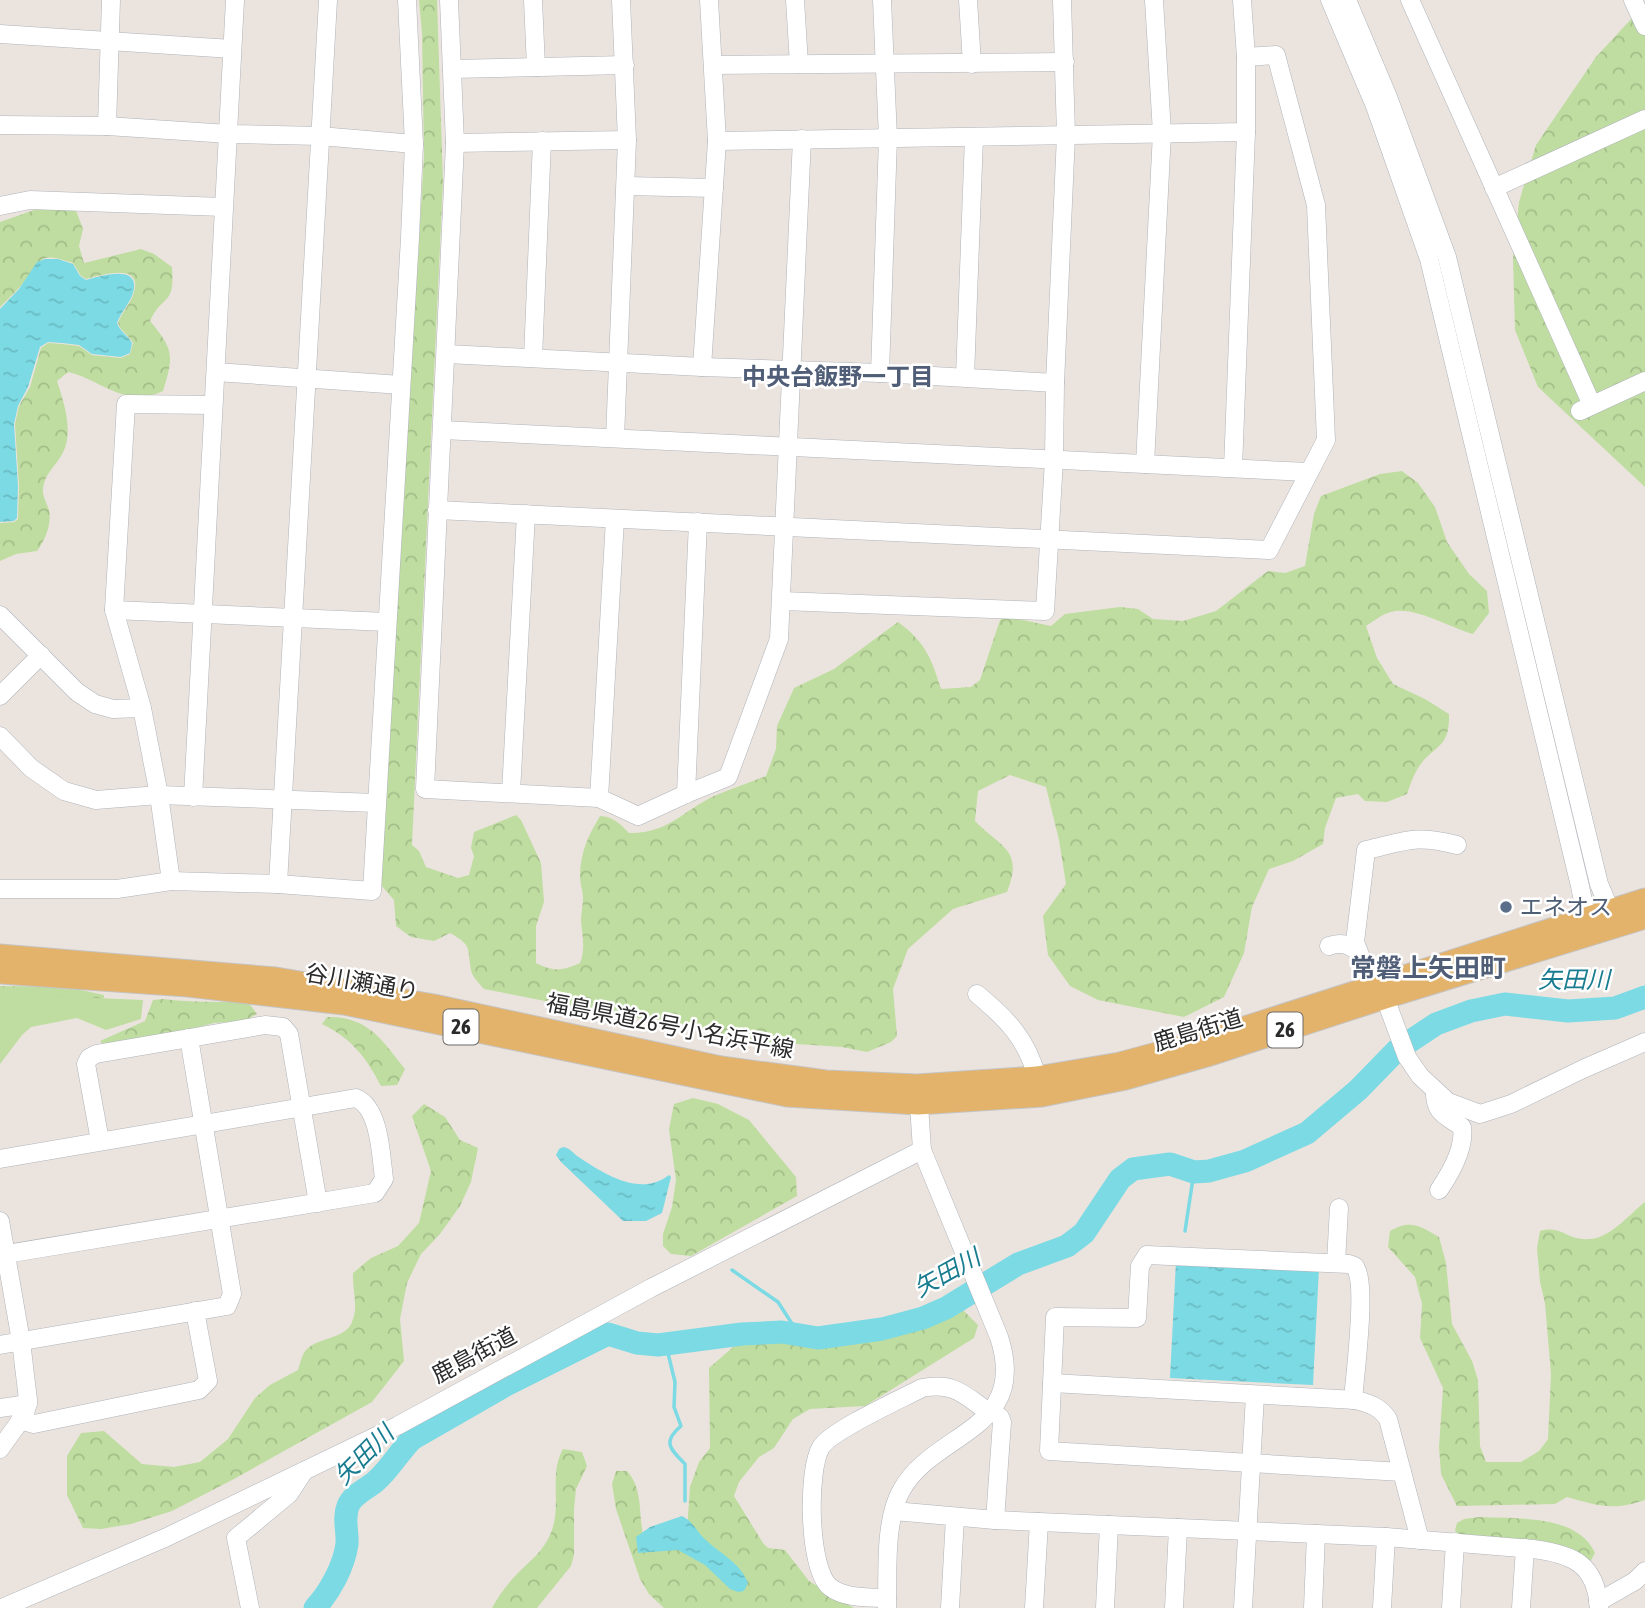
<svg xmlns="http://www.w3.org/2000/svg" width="1645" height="1608" viewBox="0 0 1645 1608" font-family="'Asap Condensed','Noto Sans JP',sans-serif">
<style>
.forest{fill:url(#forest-crowns)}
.park{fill:#bfdda0}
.water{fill:url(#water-ripples)}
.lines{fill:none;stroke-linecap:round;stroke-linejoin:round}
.stream{stroke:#7bdae3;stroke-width:3.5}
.river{stroke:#7bdae3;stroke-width:23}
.minor-casing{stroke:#afb3ba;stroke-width:19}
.major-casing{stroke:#c4c4c4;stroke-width:23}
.minor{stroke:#fff;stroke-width:18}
.major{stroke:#e4b36b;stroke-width:21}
.service-dot{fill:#5c6f8a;stroke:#fff;stroke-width:2.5}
.labels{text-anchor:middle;stroke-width:5;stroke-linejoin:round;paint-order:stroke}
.shield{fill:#fff;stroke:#6b6b6b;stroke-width:2}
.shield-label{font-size:21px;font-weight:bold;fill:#2b2b2b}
.service-label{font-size:23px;fill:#4e5e75;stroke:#fff;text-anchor:start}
.street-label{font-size:23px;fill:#2b2b2b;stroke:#fff}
.neighbourhood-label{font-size:24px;font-weight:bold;fill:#4f5d77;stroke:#fff}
.water-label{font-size:24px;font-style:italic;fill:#1a7c90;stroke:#fff}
.quarter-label{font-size:26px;font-weight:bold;fill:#4f5d77;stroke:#fff}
</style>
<defs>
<pattern id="forest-crowns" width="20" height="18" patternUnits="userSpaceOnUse" patternTransform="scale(1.75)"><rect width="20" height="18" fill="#bfdda0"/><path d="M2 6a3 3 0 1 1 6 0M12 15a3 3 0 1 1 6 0" fill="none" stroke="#a4be8a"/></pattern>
<pattern id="water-ripples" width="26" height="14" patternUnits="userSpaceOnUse" patternTransform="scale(1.75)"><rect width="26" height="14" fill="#7bdae3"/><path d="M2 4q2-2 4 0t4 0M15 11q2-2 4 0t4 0" fill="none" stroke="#6abbc3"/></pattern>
</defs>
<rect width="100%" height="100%" fill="#ebe4de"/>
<g class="forest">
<path d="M419 0H437L443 182 412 845 419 851 426 867 458 878 469 875 474 856 471 848 474 832 516 815 521 820 541 863 544 902 536 926V963C554 972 562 971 580 963 586 947 582 936 581 920 581 913 583 906 583 898 583 891 580 884 580 877 580 853 588 836 600 816 613 816 621 825 629 833 667 834 683 811 714 796 731 789 749 783 766 776L776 749 777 726 794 688 834 669 898 622C925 642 931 657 941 689L971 687 980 680 1000 620 1005 616 1051 626 1065 614 1120 607 1138 609 1153 619 1183 621 1216 611 1268 571 1285 573 1305 566 1314 514 1321 496 1380 474 1402 471 1418 483 1435 507 1447 542 1469 574 1487 591 1489 613 1473 634C1451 628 1413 605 1391 612 1382 614 1374 621 1366 626L1377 658 1393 684 1425 699 1449 714C1450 750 1434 744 1418 768 1413 776 1410 785 1407 794L1387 802 1365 801 1358 794 1336 798 1325 828 1323 844 1293 861 1269 869 1252 907 1244 953 1224 997 1184 1017 1098 1000 1070 986 1048 955 1043 916 1066 884 1059 840 1046 787 1010 775 978 791 975 821C1001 848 1024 849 1007 892L953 909 908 949 893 989 897 1036 891 1042 867 1052 842 1047 749 1041 685 1024 617 1015 484 989C480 984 472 977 471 970 467 948 473 946 450 933L434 941 411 937 396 926 394 900 381 885 424 156 422 33Z"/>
<polygon points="1645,4 1645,487 1538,387 1515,330 1513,258 1519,202 1536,145 1596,57"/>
<path d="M54 203 75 208 83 229 79 246 84 263 141 249 154 254 172 267C175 307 163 293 150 321 174 350 174 355 163 391 125 409 102 380 68 372L57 381C64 403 75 434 61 456 55 466 44 475 43 489 42 495 47 504 49 510 52 524 45 540 37 551L16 554 0 561V523L14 522 18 519 19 486 15 424 19 406 30 387 41 348 48 343 62 344 79 346 92 355 121 358 130 354 133 343C129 335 120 331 118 323 122 312 131 303 134 292 143 262 100 275 86 279L81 276 73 263C45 254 43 254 27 278 19 289 9 298 0 307V222Z"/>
<polygon points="0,986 67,987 104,995 104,998 69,1007 0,1000"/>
<path d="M163 999C192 1003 220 1001 249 1003L257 1014 244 1021 214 1023 149 1040 105 1046 100 1041 145 1021 153 1000Z"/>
<path d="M327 1017C368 1016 382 1040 405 1069L397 1085 381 1086C366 1057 351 1038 322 1024Z"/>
<polygon points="693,1098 718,1104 749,1120 796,1177 797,1196 691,1256 671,1254 663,1246 663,1234 672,1207 676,1180 669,1129 674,1104"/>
<path d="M424 1104 445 1117 460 1140 478 1148 471 1182 460 1206 440 1234 421 1254 407 1283 400 1319 404 1361 372 1402 234 1479 172 1511 131 1524 101 1529 83 1528 67 1495V1456L81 1433 104 1431 142 1464 174 1467 200 1462 228 1439 255 1398 270 1385 298 1370C300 1364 302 1354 306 1350 318 1337 346 1339 352 1322 359 1306 352 1290 353 1273L371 1258 398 1246 419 1223 431 1171 412 1116Z"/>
<path d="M1645 1202V1500C1613 1511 1599 1506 1567 1497L1555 1504 1457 1506 1441 1474 1439 1447 1443 1388 1420 1338 1422 1304 1415 1277 1388 1247 1390 1231C1411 1219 1420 1226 1439 1237L1446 1263 1452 1324 1472 1361 1478 1380 1480 1446 1486 1462H1521L1539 1451 1548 1439 1551 1374 1545 1303 1540 1282 1537 1248 1540 1231C1561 1225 1565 1238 1583 1239 1608 1242 1627 1216 1645 1202Z"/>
<path d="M963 1310 978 1325 974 1338 865 1406 810 1409 793 1419 774 1448 759 1457 739 1482 734 1496 763 1543 768 1548 785 1550 809 1581 854 1608H664L649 1594 640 1579 616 1509 612 1484 616 1471H627C645 1491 637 1518 645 1541L687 1530 690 1487 699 1462 710 1448 709 1368 748 1334 763 1327 865 1328 916 1316Z"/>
<path d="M563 1449 582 1452 587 1466 576 1489 574 1509V1555L571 1566 537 1608H492C499 1595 508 1583 518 1573 531 1560 543 1551 550 1535 563 1507 548 1475 563 1449Z"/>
<path d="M1480 1517C1516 1519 1578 1514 1595 1553L1590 1562 1458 1535 1455 1530 1457 1523 1464 1519Z"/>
</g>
<polygon class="park" points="0,994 143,1000 141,1019 106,1030 77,1018 31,1027 22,1035 0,1064"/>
<g class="water">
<path d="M45 259H58L73 264 80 276 86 280C99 276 142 263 133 293 130 303 121 312 117 323 120 332 128 335 132 343L130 353 121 357 92 354 79 345 62 343 48 342 40 347 28 387 18 406 14 424 18 486 17 518 14 521 0 522V309L19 289 37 262Z"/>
<path d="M563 1147C570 1148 572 1152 577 1156 603 1173 640 1198 669 1175L671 1177 662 1213 646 1221H623L561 1162 556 1155 559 1149Z"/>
<polygon points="1176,1261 1319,1268 1313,1385 1170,1378"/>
<path d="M682 1516C693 1522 694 1527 701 1535 717 1553 739 1560 748 1583L744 1591 738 1592 730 1589 705 1565 678 1550 638 1553 636 1537 650 1527Z"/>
</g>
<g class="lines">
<g class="stream">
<polyline points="1185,1231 1194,1172"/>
<polyline points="732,1270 778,1302 798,1333"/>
<path d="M666 1345 675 1382 674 1407 681 1426C662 1442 670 1449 685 1464V1501"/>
</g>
<path class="river" d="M315 1608C330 1592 344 1566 347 1544 348 1531 343 1519 348 1506 353 1494 367 1489 376 1481 390 1469 399 1452 412 1439L506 1385 608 1334 637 1343 658 1345 742 1334 782 1332 818 1338 882 1329 923 1318 946 1308 1018 1264 1067 1246 1084 1233 1120 1179 1133 1169 1170 1164 1194 1172 1209 1171 1245 1161 1307 1133 1358 1090 1397 1050 1436 1024 1471 1011 1505 1004 1568 1011 1615 1008 1645 997"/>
<g class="minor-casing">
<g id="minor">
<polyline points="449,0 455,143 425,789 599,798 638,816 686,794 728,777 779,639 802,139"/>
<polyline points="533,0 536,67"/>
<polyline points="795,0 799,64"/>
<polyline points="968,0 972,64"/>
<polyline points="1330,0 1375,106 1429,259 1580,886 1589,931"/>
<polyline points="1347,0 1388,97 1447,257 1599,884 1615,922"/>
<polyline points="1410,0 1592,405"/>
<polyline points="1633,0 1645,26"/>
<polyline points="0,34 232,49"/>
<polyline points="713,65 1065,62"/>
<polyline points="452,69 625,65"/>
<polyline points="0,125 107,126 229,134 320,136 414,144"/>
<polyline points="107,126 111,0"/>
<polyline points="717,141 1246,132"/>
<polyline points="455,143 627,140"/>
<polyline points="626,186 714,188"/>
<polyline points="1494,188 1645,119"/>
<polyline points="0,206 30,200 223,207"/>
<polyline points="447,354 702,367 880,373 1055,383"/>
<polyline points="533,358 542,141"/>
<polyline points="702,367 717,141 709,0"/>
<polyline points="216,372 401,385"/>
<polyline points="880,373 888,138 882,0"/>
<polyline points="965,377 974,137"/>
<polyline points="1580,411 1645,381"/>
<polyline points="442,430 1308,472"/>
<polyline points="615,438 627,140 621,0"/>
<polyline points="1145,464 1162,133 1154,0"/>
<polyline points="1233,468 1246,132 1246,57"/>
<polyline points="437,510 1269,550 1326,440 1316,205 1276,55 1246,57 1242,0"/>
<polyline points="782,601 1045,611 1054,460 1055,383 1066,135 1062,0"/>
<polyline points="114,610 387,622"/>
<polyline points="0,615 77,692 95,704 113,709 142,708"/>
<polyline points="0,696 41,655"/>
<polyline points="0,736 31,768 64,791 96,800 159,795 376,803"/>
<polyline points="511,792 526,514"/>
<polyline points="686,794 698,522"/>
<polyline points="193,797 235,0"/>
<polyline points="599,798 615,519"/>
<polyline points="171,881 159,795 142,708 114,610 126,404 213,405"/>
<polyline points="278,884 328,0"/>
<polyline points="0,889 117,889 171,881 278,884 372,891 410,238 414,144 407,0"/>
<path d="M1329 946C1340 942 1349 944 1357 951"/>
<path d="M1368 976 1355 942 1366 850C1406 841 1415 834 1457 845"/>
<path d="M977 994C1007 1019 1026 1038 1037 1077"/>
<polyline points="1385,998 1407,1057 1420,1076 1448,1102 1480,1114 1511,1104 1583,1069 1645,1042"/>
<path d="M1435 1090C1434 1113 1445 1115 1462 1127 1465 1148 1450 1174 1439 1190"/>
<polyline points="100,1141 86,1064 89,1058 96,1054 265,1025 283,1027 289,1034 318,1203"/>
<path d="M0 1159 356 1098C380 1108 381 1156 384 1179L375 1193 0 1255"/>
<polyline points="0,1221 21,1341 28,1400 25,1414 0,1449"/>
<polyline points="1336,1262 1339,1208"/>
<polyline points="0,1345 227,1306 232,1294 189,1038"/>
<path d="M1052 1383 1356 1400C1371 1404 1380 1407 1388 1419L1420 1540"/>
<path d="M1353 1400C1355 1374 1366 1291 1357 1271 1355 1265 1355 1266 1349 1264L1147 1255 1140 1266 1137 1318 1055 1317 1049 1451 1402 1472"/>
<polyline points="0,1408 28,1404"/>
<polyline points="20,1420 34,1424 199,1390 208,1381 195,1311"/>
<path d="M894 1511 995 1520 1386 1537 1533 1549C1573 1554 1596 1564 1599 1608"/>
<polyline points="995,1520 1002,1422 1000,1417"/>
<path d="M887 1598C869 1597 845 1599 830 1587 808 1569 807 1470 821 1447 832 1430 901 1399 922 1388 955 1382 964 1395 990 1413"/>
<polyline points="1598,1602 1635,1581 1645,1571"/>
<polyline points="2,1608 167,1537 397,1426 651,1288 922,1150 918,1090"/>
<polyline points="250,1608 236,1538 289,1494 304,1471"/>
<path d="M887 1608C888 1573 884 1522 901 1491 933 1431 1030 1432 999 1337L922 1150"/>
<polyline points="950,1608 955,1517"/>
<polyline points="1034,1608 1039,1522"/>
<polyline points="1105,1608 1109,1525"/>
<polyline points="1174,1608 1178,1528"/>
<polyline points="1243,1608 1255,1395"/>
<polyline points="1313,1608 1316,1534"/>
<polyline points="1382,1608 1386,1537"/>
<polyline points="1451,1608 1455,1542"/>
<polyline points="1521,1608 1525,1548"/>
</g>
</g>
<g class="major-casing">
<g id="major">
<polyline points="0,955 276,978 434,1005 721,1067 826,1081 917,1085 1037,1077 1120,1063 1201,1041 1645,899"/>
<polyline points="0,973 188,986 344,1004 787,1096 918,1104 1042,1096 1126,1079 1207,1056 1385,998 1645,918"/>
</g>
</g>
<use href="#minor" class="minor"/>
<use href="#major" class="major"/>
</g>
<circle class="service-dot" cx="1506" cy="907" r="7"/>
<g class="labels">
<g class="shield">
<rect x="443.5" y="1009.5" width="35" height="35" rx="5"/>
<rect x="1267.5" y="1012.5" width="35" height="35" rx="5"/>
</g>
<g class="shield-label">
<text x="461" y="1034">26</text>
<text x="1285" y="1037">26</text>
</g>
<g class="service-label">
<text x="1520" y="915">エネオス</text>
</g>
<g class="street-label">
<text transform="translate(362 982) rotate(10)" y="8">谷川瀬通り</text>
<text transform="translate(670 1026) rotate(11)" y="8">福島県道26号小名浜平線</text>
<text transform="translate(1198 1030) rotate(-17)" y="8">鹿島街道</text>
<text transform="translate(474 1355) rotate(-28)" y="8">鹿島街道</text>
</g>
<g class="neighbourhood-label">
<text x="838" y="385">中央台飯野一丁目</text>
</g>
<g class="water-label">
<text x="1574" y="988">矢田川</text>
<text transform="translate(947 1273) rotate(-29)" y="8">矢田川</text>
<text transform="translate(364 1455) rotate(-45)" y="8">矢田川</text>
</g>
<g class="quarter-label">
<text x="1428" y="977">常磐上矢田町</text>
</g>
</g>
</svg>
